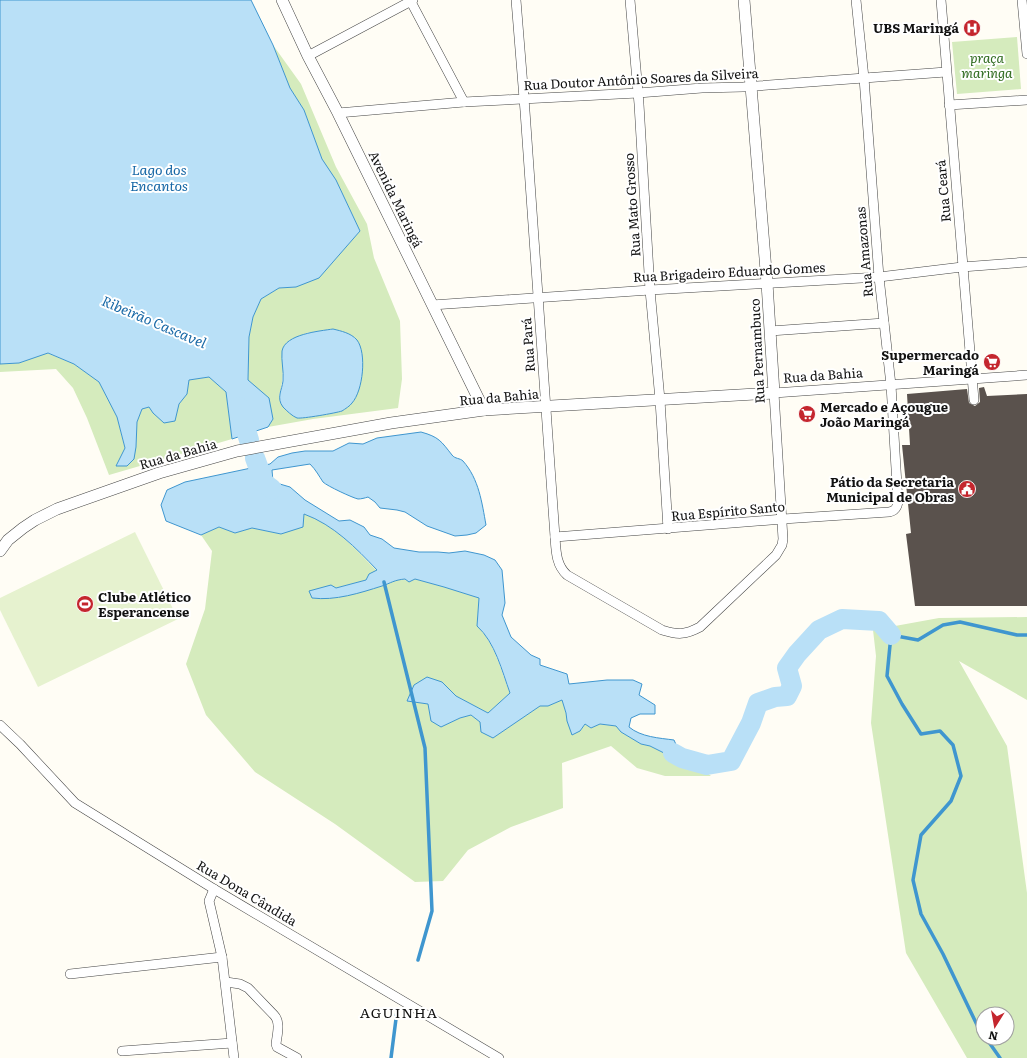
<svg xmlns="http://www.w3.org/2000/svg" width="1027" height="1058" viewBox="0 0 1027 1058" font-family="Literata,serif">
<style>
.green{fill:#d5ebbd;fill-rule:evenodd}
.pitch{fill:#e6f2cf}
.water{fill:#b9e0f7;stroke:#3f96cf}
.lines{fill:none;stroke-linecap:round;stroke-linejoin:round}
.stream{stroke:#3f96cf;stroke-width:3.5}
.river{stroke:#b9e0f7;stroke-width:20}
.building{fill:#5a524d}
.minor-casing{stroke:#444;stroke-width:10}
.tertiary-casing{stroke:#444;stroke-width:12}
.minor{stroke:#fff;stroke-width:9}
.tertiary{stroke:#fff;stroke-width:11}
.labels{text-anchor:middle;stroke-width:4;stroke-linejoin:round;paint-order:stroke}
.poi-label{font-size:13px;font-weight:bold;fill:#111;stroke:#fff;text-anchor:end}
.park-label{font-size:13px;font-style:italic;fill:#2f6b1f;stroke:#fff}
.street-label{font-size:13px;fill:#111;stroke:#fff}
.water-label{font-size:14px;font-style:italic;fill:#1768a6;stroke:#fff}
.neighbourhood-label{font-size:14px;letter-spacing:1px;fill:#111;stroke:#fff}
</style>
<rect width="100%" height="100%" fill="#fffdf5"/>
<g class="green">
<polygon points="1017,37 1021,89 957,94 952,42"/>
<path d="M273 45 301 84 336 167 367 224 374 258 400 321 402 379 398 408 313 419 268 427 273 419 248 380 249 337 253 317 261 299 279 288 296 287 344 249 360 231 336 180 322 159 304 110 290 88ZM333 329 344 410 298 418 279 396C284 380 283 366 282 349L306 333Z"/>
<polygon points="47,353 74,364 99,382 117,417 125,449 117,466 136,447 137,422 142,409 149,407 153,413 174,421 179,404 187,394 189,380 209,377 226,392 232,439 109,475 87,418 73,388 56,369 0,372 0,364 19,363"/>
<path d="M304 514C334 525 355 548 377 571L366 580 336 588 309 591 312 598H335L379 587 386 585 394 580 415 579 444 587 479 598 477 626C495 643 501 671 510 693L488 713 456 696 442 682 407 701 428 704 441 727 460 718 471 715 480 722 493 738 540 706H548L562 700 570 727 580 731 585 724 591 728 600 724 617 726 621 732 641 744 650 746 676 759 700 767 711 776H665L637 768 611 746 562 763 563 808 511 827 468 850 443 881 415 882 335 824 255 772 206 715 186 664 205 609 212 551 201 535 219 527 235 533 252 528 281 534Z"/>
<path d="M1027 617V700L959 661 1007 746 1027 893V1058H967L906 953 871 723 876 656 873 630 939 618ZM983 1014H1007V1038H983Z"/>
</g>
<polygon class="pitch" points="135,532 178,619 38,687 0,610 0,598"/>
<g class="water">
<polygon points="0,0 251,0 273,45 290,88 304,110 322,159 336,180 360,231 319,278 296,287 279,288 261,299 253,317 249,337 248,380 269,398 273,419 268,427 232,439 226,392 209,377 189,380 187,394 179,404 175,421 164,423 153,413 149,407 142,409 137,422 136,447 134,459 127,466 116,466 125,448 117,417 99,382 74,364 48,353 19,363 0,364"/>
<path d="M333 329C341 331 351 333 357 340 367 353 363 391 352 403 350 406 345 409 342 411 336 413 302 419 297 418 292 416 287 411 283 407 276 398 282 390 283 381 284 371 281 361 282 351 285 334 320 331 333 329Z"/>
<path d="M421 432C439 437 441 441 452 455 455 459 460 458 463 461 479 479 482 503 486 525L476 533 467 535 455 536 427 526 405 512 397 510 380 508 375 502 368 497C365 498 361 499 358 499 353 498 327 486 323 482 319 476 316 470 310 464L272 470 273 482 290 487 305 500 339 521 350 520 364 527 370 535 382 539 394 548 419 552H438L449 553 465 551 484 555 495 560 502 570 505 603 502 615 511 637 531 655 540 659V665L567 674 569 684 607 680H633L642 684 639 695 655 705V714H640L631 718 629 727C641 737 659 738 674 740L678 749 697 757 700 767 676 759 650 746 641 744 621 732 616 726 600 724 591 728 585 724 580 731 572 735 567 721 566 713 562 700 548 706H540L493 738 481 732 480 722 471 715 460 718 441 727 431 721 428 704 407 701 414 685 427 677 442 682 456 696 488 713 510 693C502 671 495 642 477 626L479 598 444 587 415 579 409 582 405 579C394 580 391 583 382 586 360 593 335 601 312 598L309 591 331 585 336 588 366 580 369 574 377 570C356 548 334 525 304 514L303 527 281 534 252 528 235 533 219 527 201 535 166 521 161 505 167 490 185 482 270 464 278 457 292 453 305 451H333L349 443 363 444 377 438Z"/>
</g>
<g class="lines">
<g class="stream">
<polyline points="384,582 425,748 432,911 418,960"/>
<polyline points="983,1034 978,1027 943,954 921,914 913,880 921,835 951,801 961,776 953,745 940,731 921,734 902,704 887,676 891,635 918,640 943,625 960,622 1017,635 1027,635"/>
<polyline points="986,1038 1000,1058"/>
<polyline points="391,1058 397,1011"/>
</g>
<g class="river">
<polyline points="239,407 249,440"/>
<polyline points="255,458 264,483 272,489"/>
<polyline points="673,753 682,758 707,765 731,761 751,723 758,703 775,697 787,696 792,686 787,668 797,654 819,630 842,619 879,621 891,635"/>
</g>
</g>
<polygon class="building" points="984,387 987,396 1027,394 1027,606 915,606 906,534 911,533 902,445 910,445 907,394 967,389 969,403 975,406 980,402 979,388"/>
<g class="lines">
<g class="minor-casing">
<g id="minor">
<polyline points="410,0 464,102"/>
<path d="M516 0 525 111 555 537C556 551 556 565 567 575L662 630C678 635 685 635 700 627L776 555 782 545 783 539 774 393 1027 375"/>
<polyline points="630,0 639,104 650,290 660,400 668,529"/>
<polyline points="941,0 974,400"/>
<polyline points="1022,0 1027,54"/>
<polyline points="308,56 413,0"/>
<polyline points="949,105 1027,100"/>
<polyline points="338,113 464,102 638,93 702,88 743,87 946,72"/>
<polyline points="432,305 650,290 879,277 962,267 1027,262"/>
<polyline points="770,331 884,323"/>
<path d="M555 537 783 519 889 512C895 511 897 508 898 502L891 385 879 277 864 78 856 0"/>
<polyline points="0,725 20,744 75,803 214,889 499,1058"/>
<polyline points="214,889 209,901 222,957 234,1058"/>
<polyline points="70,974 222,957"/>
<path d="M226 982 240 984 248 988 274 1015C281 1022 277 1035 276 1044L277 1047 297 1058"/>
<polyline points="122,1051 232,1043"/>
</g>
</g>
<g class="tertiary-casing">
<g id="tertiary">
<polyline points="282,0 308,56 338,113 484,410"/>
<polyline points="0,551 8,540 23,528 35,520 57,509 159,473 237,451 391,423 484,410 774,393 767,283 744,0"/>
</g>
</g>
<use href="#minor" class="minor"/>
<use href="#tertiary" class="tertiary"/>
</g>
<defs>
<g id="hospital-disc" transform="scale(0.9)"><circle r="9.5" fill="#c4262e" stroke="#fff"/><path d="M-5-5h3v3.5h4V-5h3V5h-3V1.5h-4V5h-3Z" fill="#fff"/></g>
<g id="supermarket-disc" transform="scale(0.9)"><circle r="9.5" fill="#c4262e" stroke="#fff"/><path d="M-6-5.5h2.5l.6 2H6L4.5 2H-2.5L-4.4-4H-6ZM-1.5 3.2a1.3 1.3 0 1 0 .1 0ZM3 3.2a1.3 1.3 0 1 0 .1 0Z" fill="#fff"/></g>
<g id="civic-disc" transform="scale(0.9)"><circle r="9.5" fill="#c4262e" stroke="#fff"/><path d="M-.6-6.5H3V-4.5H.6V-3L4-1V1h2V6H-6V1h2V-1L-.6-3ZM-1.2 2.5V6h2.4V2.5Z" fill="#fff"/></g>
<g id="stadium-disc" transform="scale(0.9)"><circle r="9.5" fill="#c4262e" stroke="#fff"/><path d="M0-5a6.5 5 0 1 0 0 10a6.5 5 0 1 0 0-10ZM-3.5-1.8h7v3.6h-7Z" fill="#fff"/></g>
</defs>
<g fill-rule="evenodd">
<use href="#hospital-disc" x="972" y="28"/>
<use href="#supermarket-disc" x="992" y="362"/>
<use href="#supermarket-disc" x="807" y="414"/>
<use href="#civic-disc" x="967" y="489"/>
<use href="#stadium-disc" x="85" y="604"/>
</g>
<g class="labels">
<g class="poi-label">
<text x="959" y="33">UBS Maringá</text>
<text x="979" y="360">Supermercado<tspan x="979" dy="15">Maringá</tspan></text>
<text x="820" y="412" text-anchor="start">Mercado e Açougue<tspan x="820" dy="15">João Maringá</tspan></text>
<text x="954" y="487">Pátio da Secretaria<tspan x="954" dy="15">Municipal de Obras</tspan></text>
<text x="98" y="602" text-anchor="start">Clube Atlético<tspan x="98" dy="15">Esperancense</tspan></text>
</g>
<g class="park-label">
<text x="987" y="63">praça<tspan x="987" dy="15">maringa</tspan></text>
</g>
<g class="street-label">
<text transform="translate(641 79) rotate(-3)" y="5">Rua Doutor Antônio Soares da Silveira</text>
<text transform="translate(943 191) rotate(-95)" y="5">Rua Ceará</text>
<text transform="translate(396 199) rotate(64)" y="5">Avenida Maringá</text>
<text transform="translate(632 205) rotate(-94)" y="5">Rua Mato Grosso</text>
<text transform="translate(864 252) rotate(-95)" y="5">Rua Amazonas</text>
<text transform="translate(729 272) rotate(-3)" y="5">Rua Brigadeiro Eduardo Gomes</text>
<text transform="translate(528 345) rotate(-94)" y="5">Rua Pará</text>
<text transform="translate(757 351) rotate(-93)" y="5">Rua Pernambuco</text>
<text transform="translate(823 375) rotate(-4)" y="5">Rua da Bahia</text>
<text transform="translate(499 397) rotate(-5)" y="5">Rua da Bahia</text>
<text transform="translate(178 454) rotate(-16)" y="5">Rua da Bahia</text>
<text transform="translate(728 511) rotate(-5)" y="5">Rua Espírito Santo</text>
<text transform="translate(247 893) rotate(31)" y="5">Rua Dona Cândida</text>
</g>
<g class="water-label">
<text x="159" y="175">Lago dos<tspan x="159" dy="16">Encantos</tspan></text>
<text transform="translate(154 322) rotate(23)" y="5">Ribeirão Cascavel</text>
</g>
<g class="neighbourhood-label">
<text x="399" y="1018">AGUINHA</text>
</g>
</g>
<g transform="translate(995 1026) rotate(191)"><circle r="19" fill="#ffffff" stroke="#a0a0a0"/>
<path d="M0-3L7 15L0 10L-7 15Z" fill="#c4262e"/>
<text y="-6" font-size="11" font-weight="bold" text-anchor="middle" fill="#111111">N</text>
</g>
</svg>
